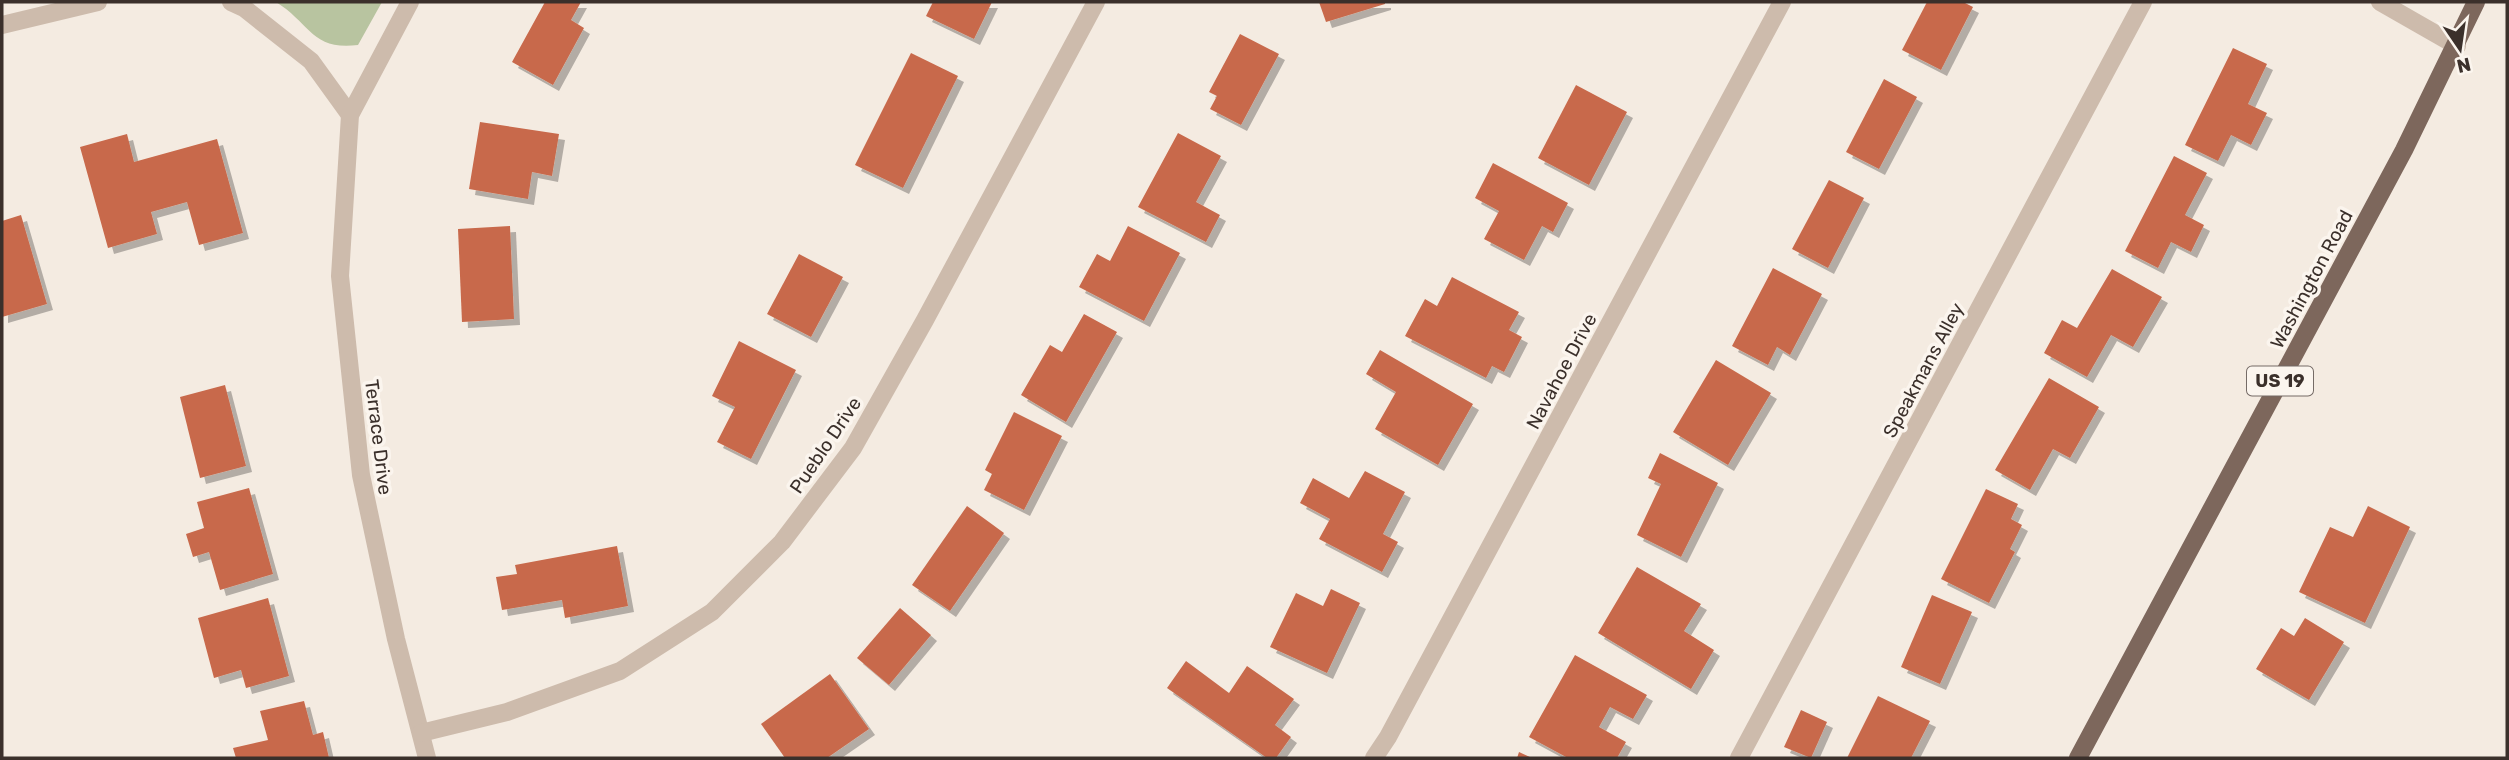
<svg xmlns="http://www.w3.org/2000/svg" width="2509" height="760" viewBox="0 0 2509 760" font-family="Rubik,sans-serif">
<style>
.green{fill:#b8c4a0}
.building{fill:#c8694b;filter:url(#shadow)}
.lines{fill:none;stroke-linecap:round;stroke-linejoin:round}
.service{stroke:#cdbbac;stroke-width:18}
.minor{stroke:#cdbbac;stroke-width:18}
.primary{stroke:#7d675c;stroke-width:18}
.labels{text-anchor:middle;stroke-width:7;stroke-linejoin:round;paint-order:stroke}
.shield{fill:#fbf5ee;stroke:#756b66;stroke-width:2}
.shield-label{font-size:18px;font-weight:bold;fill:#3b302b}
.street-label{font-size:19px;fill:#3b302b;stroke:#fbf5ee}
</style>
<defs>
<filter id="shadow"><feDropShadow dx="6" dy="6" stdDeviation="0" flood-color="#0004"/></filter>
</defs>
<rect width="100%" height="100%" fill="#f4ebe1"/>
<path class="green" d="M276 2H382L358 45C312 51 310 23 276 2Z"/>
<g class="building">
<polygon points="545,2 581,2 571,20 584,28 553,85 512,62"/>
<polygon points="933,2 992,2 974,39 926,16"/>
<polygon points="1319,2 1385,2 1385,4 1326,22"/>
<polygon points="1927,2 1963,2 1973,7 1941,70 1902,50"/>
<polygon points="1240,34 1279,54 1241,125 1210,109 1217,96 1209,92"/>
<polygon points="2233,48 2267,64 2248,104 2267,113 2251,145 2231,135 2218,161 2185,145"/>
<polygon points="911,53 958,76 903,188 855,165"/>
<polygon points="1884,79 1917,97 1879,169 1846,152"/>
<polygon points="1576,85 1627,112 1589,185 1538,158"/>
<polygon points="480,122 559,134 552,176 532,172 528,199 469,189"/>
<polygon points="1178,133 1221,156 1196,202 1220,215 1206,242 1138,207"/>
<polygon points="127,134 134,162 217,139 243,233 199,245 187,202 151,212 157,234 108,248 80,147"/>
<polygon points="2174,156 2207,173 2185,215 2204,225 2191,252 2171,242 2158,268 2125,251"/>
<polygon points="1493,163 1568,203 1553,232 1542,226 1524,260 1484,239 1499,211 1475,198"/>
<polygon points="1829,180 1864,198 1828,268 1792,249"/>
<polygon points="21,215 47,304 2,317 2,221"/>
<polygon points="510,226 514,319 462,322 458,229"/>
<polygon points="1128,226 1180,253 1144,321 1079,287 1097,254 1110,261"/>
<polygon points="799,254 843,277 811,337 767,314"/>
<polygon points="1773,268 1822,294 1790,355 1777,347 1768,365 1732,346"/>
<polygon points="2112,269 2162,297 2133,347 2111,335 2087,377 2044,353 2062,320 2077,328"/>
<polygon points="1452,277 1519,312 1509,330 1522,337 1504,372 1492,366 1486,378 1405,336 1425,299 1437,306"/>
<polygon points="1084,314 1117,332 1066,422 1021,395 1050,345 1062,352"/>
<polygon points="739,341 796,370 751,459 717,442 735,407 712,396"/>
<polygon points="1380,350 1473,404 1438,465 1375,429 1396,392 1366,374"/>
<polygon points="1716,360 1771,393 1728,465 1673,432"/>
<polygon points="2049,378 2099,407 2070,458 2053,449 2030,490 1995,470"/>
<polygon points="225,385 246,466 200,478 180,397"/>
<polygon points="1014,412 1062,436 1024,510 984,490 992,474 985,470"/>
<polygon points="1660,453 1718,483 1681,557 1637,535 1661,484 1648,478"/>
<polygon points="1365,471 1405,492 1383,534 1398,542 1382,572 1319,539 1330,519 1300,503 1313,478 1349,498"/>
<polygon points="249,488 273,574 220,590 209,552 193,557 186,534 204,528 197,502"/>
<polygon points="1986,489 2018,504 2011,519 2022,525 2010,549 2015,552 1989,603 1941,579"/>
<polygon points="967,506 1004,533 950,611 912,585"/>
<polygon points="2368,506 2410,527 2365,623 2299,592 2330,527 2353,537"/>
<polygon points="617,546 628,606 565,618 562,600 502,610 496,577 517,574 515,565"/>
<polygon points="1637,567 1701,604 1684,631 1714,650 1691,689 1598,633"/>
<polygon points="1331,589 1360,603 1327,673 1270,647 1296,593 1323,606"/>
<polygon points="1932,595 1972,612 1940,684 1901,667"/>
<polygon points="268,598 289,676 246,688 241,670 214,678 198,618"/>
<polygon points="900,608 931,635 889,685 857,658"/>
<polygon points="2305,618 2344,642 2309,700 2256,669 2281,628 2294,636"/>
<polygon points="1575,655 1647,695 1633,719 1610,707 1599,727 1626,742 1617,758 1568,758 1529,737"/>
<polygon points="1186,661 1229,693 1247,666 1294,699 1275,725 1291,737 1276,758 1267,758 1167,688"/>
<polygon points="830,674 869,729 827,758 785,758 761,724"/>
<polygon points="1878,696 1930,721 1911,758 1847,758"/>
<polygon points="304,701 313,735 323,732 329,758 236,758 233,748 268,740 260,711"/>
<polygon points="1801,710 1827,722 1811,758 1784,747"/>
<polygon points="1519,752 1532,758 1517,758"/>
</g>
<g class="lines">
<g class="service">
<polyline points="2380,2 2457,46"/>
<polyline points="1739,758 2143,2"/>
</g>
<g class="minor">
<polyline points="231,2 244,8 311,61 350,115"/>
<polyline points="410,2 350,115 340,276 361,475 396,639 427,758"/>
<polyline points="2,25 98,2"/>
<polyline points="421,733 507,712 620,671 712,612 782,542 853,448 925,320 1096,2"/>
<polyline points="1374,758 1388,737 1782,2"/>
</g>
<polyline class="primary" points="2078,758 2404,150 2476,2"/>
</g>
<g class="labels">
<rect class="shield" x="2247" y="366.5" width="66" height="29" rx="5"/>
<g class="shield-label">
<text x="2280" y="387">US 19</text>
</g>
<g class="street-label">
<text transform="translate(2311 279) rotate(-62)" y="7">Washington Road</text>
<text transform="translate(1923 370) rotate(-62)" y="7">Speakmans Alley</text>
<text transform="translate(1561 371) rotate(-62)" y="7">Navahoe Drive</text>
<text transform="translate(379 437) rotate(83)" y="7">Terrace Drive</text>
<text transform="translate(825 445) rotate(-56)" y="7">Pueblo Drive</text>
</g>
</g>
<rect width="2509" height="760" fill="none" stroke="#3b302b" stroke-width="7"/>
<g transform="translate(2460 49) rotate(167)" stroke="#fbf5ee" stroke-width="5" paint-order="stroke">
<path d="M0-5L12 26L0 18L-12 26Z" fill="#3b302b"/>
<text y="-10" font-size="19" font-weight="bold" text-anchor="middle" fill="#3b302b">N</text>
</g>
</svg>
